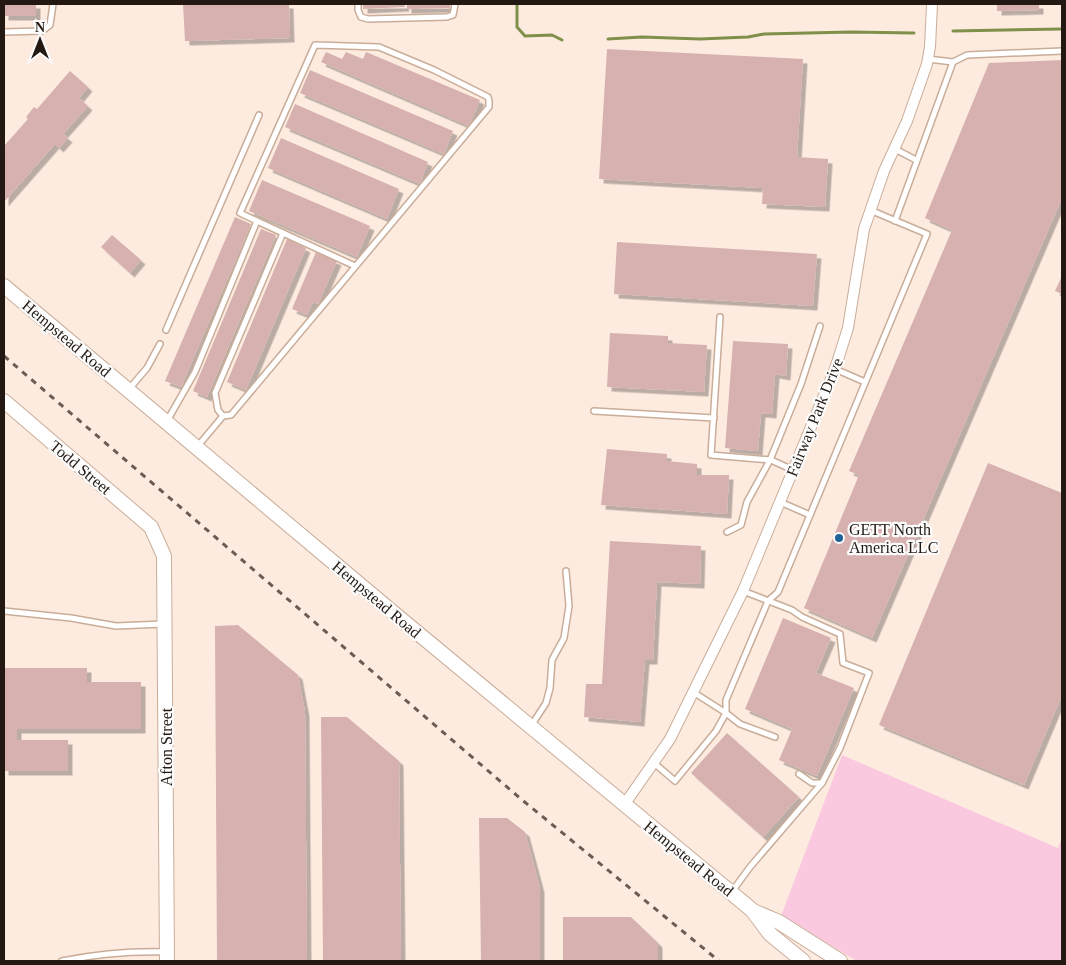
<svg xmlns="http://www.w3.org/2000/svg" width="1066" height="965" viewBox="0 0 1066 965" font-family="Georgia,serif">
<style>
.green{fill:#fac9e0}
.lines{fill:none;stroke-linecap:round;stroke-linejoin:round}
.stream{stroke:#7e9049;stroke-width:3}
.building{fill:#d6b1af;filter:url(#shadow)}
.lane-casing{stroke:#c9ad99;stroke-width:8}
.street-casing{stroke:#c9ad99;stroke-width:12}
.secondary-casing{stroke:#c9ad99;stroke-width:16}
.lane{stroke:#fff;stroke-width:5}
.street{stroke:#fff;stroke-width:10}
.secondary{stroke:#fff;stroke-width:14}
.rail{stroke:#6a5c54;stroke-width:3;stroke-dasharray:6 6;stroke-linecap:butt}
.poi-dot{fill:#1f6297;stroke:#fcfcfc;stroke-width:2}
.labels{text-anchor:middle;stroke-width:4.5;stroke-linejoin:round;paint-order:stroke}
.street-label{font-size:16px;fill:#241912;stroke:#fcfcfc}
.poi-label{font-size:16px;fill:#241912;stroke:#fcfcfc;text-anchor:start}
</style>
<defs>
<filter id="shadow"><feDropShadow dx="4.5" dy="4.5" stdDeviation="0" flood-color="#0004"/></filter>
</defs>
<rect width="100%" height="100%" fill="#feebdf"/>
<polygon class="green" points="842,755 1058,848 1062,837 1062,961 857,961 781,916"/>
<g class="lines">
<g class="stream">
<polyline points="517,4 517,27 525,36 552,35 562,40"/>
<polyline points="953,31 1062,29"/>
<polyline points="608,39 642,37 700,39 748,37 764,34 851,32 914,33"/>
</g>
</g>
<g class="building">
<rect x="4" y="4" width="32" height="12"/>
<polygon points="183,4 289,4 290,38 185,41"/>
<polygon points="363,4 404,4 405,7 363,9"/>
<polygon points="407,4 450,4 450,8 407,9"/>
<polygon points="997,4 1039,4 1039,10 997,11"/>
<polygon points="607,49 803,59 797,157 828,159 825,207 762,204 763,188 599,179"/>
<polygon points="326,52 342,59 346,52 363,59 366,52 480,100 469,126 321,62"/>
<polygon points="1062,60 1062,198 872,638 804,608 859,475 849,471 952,230 925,218 989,63"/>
<polygon points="310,70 453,131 444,154 300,93"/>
<polygon points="70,71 88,87 79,98 88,106 63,134 68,138 59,148 55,144 4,202 4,146 28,119 26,117 34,107 37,109"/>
<polygon points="295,104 428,162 420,184 285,127"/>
<polygon points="281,138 399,189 387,219 268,168"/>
<polygon points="262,180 370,226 357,257 249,211"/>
<polygon points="235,217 251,224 181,387 165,381"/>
<polygon points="261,229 276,235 207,397 193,391"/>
<polygon points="112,235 141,260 130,273 101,247"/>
<polygon points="287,239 306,248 246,390 227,382"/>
<polygon points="617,242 817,254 813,306 614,294"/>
<polygon points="316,252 337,261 318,304 313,302 307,315 292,309"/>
<polygon points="1062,276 1062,294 1055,291"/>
<polygon points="610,333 668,336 668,343 707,345 704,392 607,387"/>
<polygon points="733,341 788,344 786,376 775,374 772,414 761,413 758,451 725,448"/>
<polygon points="607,449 667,454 667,461 697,464 697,475 729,475 727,514 601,505"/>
<polygon points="988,463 1062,493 1062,695 1024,785 879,725"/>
<polygon points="610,541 701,546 700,584 657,582 653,660 645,660 640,722 584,717 586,684 602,684"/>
<polygon points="783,618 831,638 816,673 854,688 817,776 779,760 792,729 745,709"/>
<polygon points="238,625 298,675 305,712 307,961 217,961 215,626"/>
<polygon points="4,668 87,668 87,682 141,682 141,729 17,729 17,740 68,740 68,771 4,771"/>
<polygon points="321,717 347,717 399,761 401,961 323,961"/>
<polygon points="727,733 799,797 763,837 691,773"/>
<polygon points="479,818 507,818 525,832 540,888 540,961 481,961"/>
<polygon points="563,917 631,917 658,943 658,961 563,961"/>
</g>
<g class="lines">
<g class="lane-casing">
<g id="lane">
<polyline points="358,4 358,10 361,17 368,19 447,17 453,15 455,4"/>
<polyline points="4,32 42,31 50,25 53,4"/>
<polyline points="928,59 953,62 967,55 1062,51"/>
<polyline points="895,149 916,160"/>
<polyline points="257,221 283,233"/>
<polyline points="895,221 953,62"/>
<polyline points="720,317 711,455 771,460 793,470"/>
<polyline points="166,330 259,115"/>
<polyline points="835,369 865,382"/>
<polyline points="129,389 147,368 160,344"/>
<polyline points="594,411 714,418"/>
<polyline points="223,416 218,410 215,393 283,233 355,266"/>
<polyline points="167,421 195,372 257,221 240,213 315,45 379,47 434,70 488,97 489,101 489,107 231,415 223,416 197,447"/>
<polyline points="780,502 810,515"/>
<polyline points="727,532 741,525 747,502 770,460 801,384 820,326"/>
<polyline points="743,591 792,610 802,617 840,634 843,663 869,673 840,748 822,783 812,783 799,774"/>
<polyline points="4,611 71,618 116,626 163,624"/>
<polyline points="531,726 546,703 550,688 552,660 564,638 569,606 566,571"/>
<polyline points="775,737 740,724 726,713 726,700 768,601 778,592 927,234 870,210"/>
<polyline points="654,763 675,781 716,731 726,713 693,692"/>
<polyline points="731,893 750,867 822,783"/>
<path d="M62 961C97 954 131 951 167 952"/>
</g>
</g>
<g class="street-casing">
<polyline id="street" points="624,805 670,739 743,591 835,369 848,328 864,229 884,171 907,121 927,64 930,47 932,4"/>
</g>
<g class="secondary-casing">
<g id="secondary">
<polyline points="4,286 402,620 752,910 770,934 803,961"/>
<polyline points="4,401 151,527 164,556 167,961"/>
<polyline points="753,911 779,922 840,961"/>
</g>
</g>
<use href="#lane" class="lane"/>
<use href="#street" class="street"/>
<use href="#secondary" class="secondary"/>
<polyline class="rail" points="4,356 521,799 719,961"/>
</g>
<circle class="poi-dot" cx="839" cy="538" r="5"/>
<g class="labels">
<g class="street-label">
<text transform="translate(67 338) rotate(40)" y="6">Hempstead Road</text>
<text transform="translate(814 417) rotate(-68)" y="6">Fairway Park Drive</text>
<text transform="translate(81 467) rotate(40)" y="6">Todd Street</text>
<text transform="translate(377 599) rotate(40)" y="6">Hempstead Road</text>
<text transform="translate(166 747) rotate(-90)" y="6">Afton Street</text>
<text transform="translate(689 858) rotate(39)" y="6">Hempstead Road</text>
</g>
<g class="poi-label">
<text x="849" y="535">GETT North<tspan x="849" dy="18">America LLC</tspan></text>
</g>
</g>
<rect width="1066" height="965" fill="none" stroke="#241912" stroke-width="10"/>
<g transform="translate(40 40)" stroke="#fcfcfc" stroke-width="4" paint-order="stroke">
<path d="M0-4L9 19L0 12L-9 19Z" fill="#241912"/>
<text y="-8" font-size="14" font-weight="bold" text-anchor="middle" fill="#241912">N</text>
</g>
</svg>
